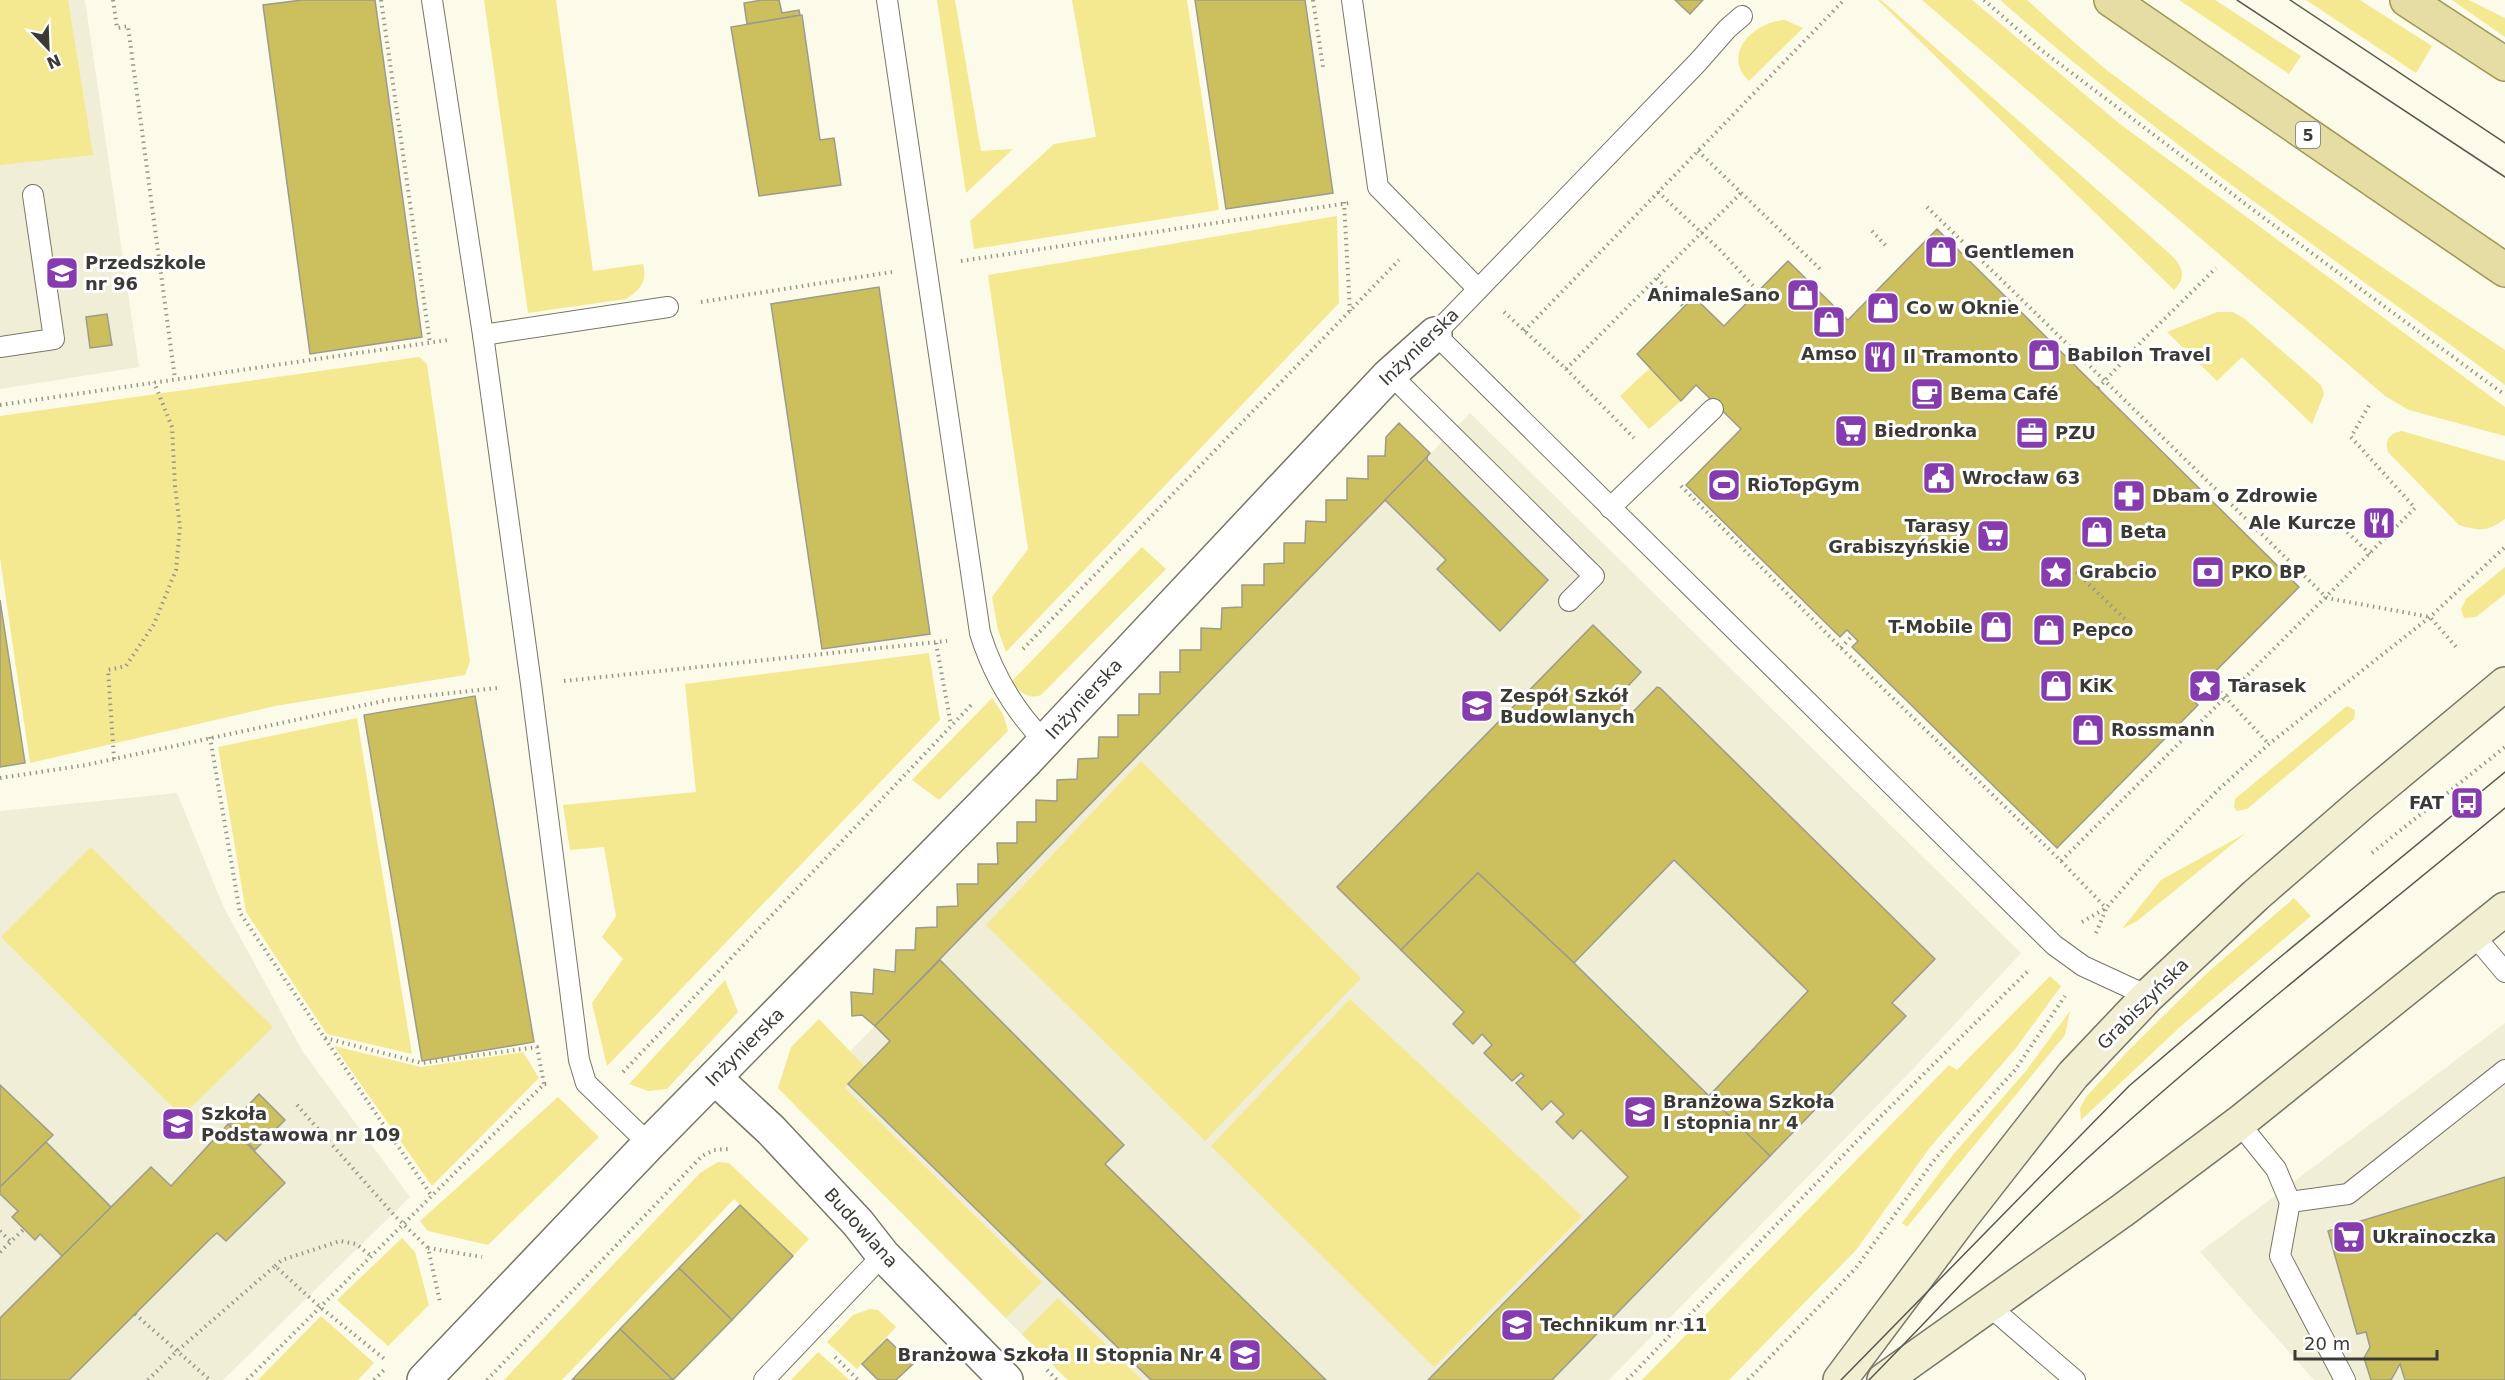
<svg xmlns="http://www.w3.org/2000/svg" width="2505" height="1380" viewBox="0 0 2505 1380" font-family="'DejaVu Sans',sans-serif">
<style>
.built{fill:#f1eed7}
.green{fill:#f4e890}
.building{fill:#ccbf5e;stroke:#9d9b8c;stroke-width:1.5}
.lines{fill:none;stroke-linecap:round;stroke-linejoin:round}
.service-casing{stroke:#787667;stroke-width:22}
.minor-casing{stroke:#787667;stroke-width:36}
.secondary-casing{stroke:#787667;stroke-width:36}
.primary-casing{stroke:#9e9655;stroke-width:36}
.path{stroke:#98978c;stroke-width:4;stroke-dasharray:1.5 4.5;stroke-linecap:butt}
.service{stroke:#fff;stroke-width:20}
.minor{stroke:#fff;stroke-width:33}
.secondary{stroke:#f2eed1;stroke-width:33}
.primary{stroke:#e5dda4;stroke-width:33}
.tram{stroke:#595850;stroke-width:1.5}
.labels{text-anchor:middle;stroke-width:6;stroke-linejoin:round;paint-order:stroke}
.shield{fill:#fff;stroke:#767571;stroke-width:1.5}
.shield-label{font-size:16px;font-weight:bold;fill:#3b3a34}
.poi-label{font-size:18px;font-weight:bold;fill:#3b3a34;stroke:#fff;text-anchor:start}
.street-label{font-size:18px;fill:#3b3a34;stroke:#fff}
</style>
<rect width="100%" height="100%" fill="#fcfbe9"/>
<g class="built">
<polygon points="0,0 85,0 139,367 0,389"/>
<polygon points="1470,413 2021,953 1913,1069 1609,1380 1067,1380 796,1107"/>
<polygon points="177,793 224,908 303,1052 410,1197 223,1380 0,1380 0,811"/>
<polygon points="2505,1023 2505,1380 2314,1380 2200,1252"/>
</g>
<g class="green">
<polygon points="0,0 68,0 93,155 0,165"/>
<path d="M484 0H556L593 271 643 264C648 281 640 290 626 299L528 313Z"/>
<polygon points="937,0 955,0 981,151 1013,149 966,193"/>
<polygon points="1072,0 1187,0 1219,210 974,249 970,221 1054,144 1096,137"/>
<path d="M1878 0H1881L2151 237C2167 253 2196 268 2174 290Z"/>
<polygon points="1922,0 1972,0 2120,124 2505,407 2505,436 2409,410 2385,396"/>
<path d="M2000 0H2027C2058 27 2088 56 2120 80 2245 175 2375 263 2505 350V385C2335 259 2159 139 2000 0Z"/>
<polygon points="2179,0 2215,0 2301,56 2289,74"/>
<polygon points="2306,0 2360,0 2432,46 2416,73"/>
<polygon points="2452,0 2469,0 2505,18 2505,37"/>
<path d="M1785 20 1803 28 1749 81C1720 54 1755 21 1785 20Z"/>
<polygon points="1337,216 1339,303 1006,652 998,630 992,597 1028,549 988,275"/>
<polygon points="2217,312 2233,312 2245,319 2321,385 2324,394 2312,424 2242,357 2217,381 2167,332"/>
<polygon points="419,357 427,364 470,661 465,675 275,706 30,763 0,558 0,416"/>
<polygon points="1650,368 1681,401 1649,429 1620,396"/>
<path d="M2402 431 2505 461V519C2487 532 2480 531 2459 525L2388 452C2384 440 2390 433 2402 431Z"/>
<path d="M1142 547 1166 569 1041 695C1027 700 1021 692 1011 682Z"/>
<polygon points="2505,567 2505,594 2476,617 2464,618 2461,609 2466,599"/>
<polygon points="929,653 940,720 607,1066 592,1003 623,959 602,937 616,916 604,847 570,850 563,805 696,792 685,684"/>
<polygon points="992,698 1003,714 1008,731 939,800 912,780"/>
<polygon points="2347,706 2355,710 2354,719 2247,809 2237,811 2234,807 2235,799"/>
<polygon points="357,718 412,1054 327,1034 246,912 218,747"/>
<polygon points="1141,761 1361,978 1205,1141 986,925"/>
<polygon points="2246,833 2137,921 2122,929 2161,880"/>
<polygon points="91,847 273,1027 182,1116 1,937"/>
<polygon points="2294,898 2311,916 2181,1026 2081,1120 2080,1108 2086,1097 2128,1051 2207,973"/>
<polygon points="2050,976 2061,986 2016,1048 1931,1146 1856,1250 1729,1380 1642,1380 1949,1065 1957,1070"/>
<polygon points="725,980 738,1012 667,1089 648,1091 629,1084"/>
<polygon points="1350,999 1582,1216 1434,1367 1211,1146"/>
<polygon points="2070,1011 2065,1035 1907,1227 1902,1223 1952,1156 2026,1071"/>
<polygon points="819,1019 865,1067 845,1088 1042,1282 1006,1318 778,1088 791,1047"/>
<polygon points="334,1046 421,1067 523,1052 539,1078 432,1186"/>
<polygon points="558,1097 599,1137 488,1245 428,1231 420,1221"/>
<polygon points="718,1162 729,1163 809,1239 793,1256 734,1199 562,1380 504,1380 700,1173"/>
<polygon points="402,1238 415,1252 429,1305 388,1346 337,1300"/>
<polygon points="1058,1298 1142,1380 1068,1380 1022,1334"/>
<polygon points="870,1309 878,1310 896,1327 857,1369 827,1342 853,1315"/>
<polygon points="321,1316 374,1363 358,1380 258,1380"/>
<polygon points="818,1352 845,1376 849,1380 791,1380"/>
</g>
<g class="building">
<polygon points="302,0 375,0 422,337 310,354 263,5"/>
<polygon points="762,0 779,0 782,13 799,10 800,15 747,24 744,3"/>
<polygon points="1195,0 1305,0 1333,193 1226,209"/>
<polygon points="1675,0 1703,0 1690,14"/>
<polygon points="802,15 820,140 834,138 841,185 759,196 731,27"/>
<polygon points="1937,229 2299,587 2190,697 2198,705 2057,848 1852,647 1858,641 1847,630 1840,637 1686,485 1741,429 1696,385 1681,401 1637,354 1694,297 1724,326 1788,261 1848,320"/>
<polygon points="879,287 930,634 822,649 771,304"/>
<polygon points="107,314 112,345 90,348 86,317"/>
<polygon points="1399,423 1430,453 1427,457 875,1026 862,1015 852,1016 851,992 873,994 874,969 895,972 896,950 915,950 916,928 937,927 937,907 958,906 957,884 978,884 978,864 998,864 997,843 1017,843 1017,822 1036,822 1036,800 1057,801 1057,780 1077,779 1078,759 1098,758 1099,737 1118,737 1118,715 1139,715 1139,694 1160,694 1160,672 1180,672 1180,650 1201,650 1201,628 1221,629 1222,608 1242,607 1242,585 1264,585 1264,564 1284,563 1284,543 1305,543 1306,521 1326,522 1326,500 1347,500 1347,478 1368,479 1368,456 1385,456 1386,437"/>
<polygon points="1427,457 1427,460 1548,580 1500,631 1437,569 1446,560 1385,500"/>
<polygon points="0,600 25,763 0,767"/>
<polygon points="1593,625 1641,672 1616,699 1631,714 1657,687 1660,688 1935,959 1892,1003 1906,1016 1770,1156 1708,1097 1808,991 1674,860 1574,963 1478,873 1401,950 1337,887"/>
<polygon points="475,696 534,1042 422,1061 364,715"/>
<polygon points="1478,873 1574,963 1770,1156 1552,1380 1428,1380 1628,1177 1581,1130 1573,1139 1556,1122 1564,1114 1551,1101 1542,1110 1516,1083 1524,1076 1521,1073 1512,1081 1484,1053 1492,1045 1482,1034 1473,1044 1453,1024 1464,1012 1401,950"/>
<polygon points="940,960 1124,1145 1105,1164 1326,1380 1151,1380 848,1084 890,1041 875,1026"/>
<polygon points="0,1085 53,1135 0,1187"/>
<polygon points="259,1094 285,1120 255,1150 229,1125"/>
<polygon points="228,1124 285,1183 226,1241 217,1233 210,1239 69,1380 0,1380 0,1318 151,1167 171,1186"/>
<polygon points="46,1142 111,1207 62,1256 40,1234 35,1240 12,1217 18,1211 0,1194 0,1187"/>
<polygon points="2505,1177 2505,1380 2405,1380 2400,1364 2391,1380 2371,1380 2364,1358 2370,1347 2366,1332 2357,1334 2328,1231"/>
<polygon points="740,1205 793,1256 732,1320 679,1268"/>
<polygon points="679,1268 732,1320 673,1380 620,1329"/>
<polygon points="620,1329 673,1380 572,1380"/>
<polygon points="887,1339 913,1364 896,1380 878,1380 862,1364"/>
</g>
<g class="lines">
<g class="service-casing">
<g id="service">
<polyline points="432,0 483,335 531,684 579,1060 586,1083 649,1144"/>
<path d="M887 0 980 633C993 675 1014 710 1044 741"/>
<polyline points="1352,0 1378,187 1478,289"/>
<polyline points="1742,16 1727,29 1698,62 1435,334 2054,945 2083,966 2148,996"/>
<polyline points="483,335 668,307"/>
<polyline points="0,347 54,339 33,195"/>
<polyline points="1390,374 1594,576 1569,601"/>
<polyline points="1610,508 1713,409"/>
<polyline points="2473,934 2505,972"/>
<polyline points="2239,1123 2276,1169 2290,1202 2348,1194 2505,1070"/>
<polyline points="2290,1202 2280,1256 2345,1380"/>
<polyline points="1988,1305 2075,1380"/>
<polyline points="764,1380 883,1255"/>
</g>
</g>
<g class="minor-casing">
<g id="minor">
<polyline points="715,1078 771,1130 858,1223 883,1255 1006,1380"/>
<polyline points="424,1380 649,1144 1027,760 1388,376 1435,334"/>
</g>
</g>
<g class="secondary-casing">
<g id="secondary">
<polyline points="1840,1380 1962,1217 2073,1075 2148,996 2256,895 2361,804 2505,684"/>
<polyline points="1884,1380 2123,1210 2239,1123 2505,909"/>
</g>
</g>
<g class="primary-casing">
<g id="primary">
<polyline points="2111,0 2505,270"/>
<polyline points="2407,0 2505,64"/>
</g>
</g>
<g class="path">
<polyline points="113,0 117,28 128,26 175,379"/>
<polyline points="381,0 430,343"/>
<polyline points="1313,0 1323,67"/>
<polyline points="1984,0 2040,49 2268,221 2505,395"/>
<polyline points="1698,151 1821,270"/>
<polyline points="1658,192 1720,250 1758,291"/>
<polyline points="1344,202 1350,311"/>
<polyline points="1927,207 2327,598 2430,617 2456,647"/>
<polyline points="1872,231 1887,247"/>
<polyline points="961,261 1349,203"/>
<polyline points="1657,278 1684,307"/>
<polyline points="701,302 892,272"/>
<polyline points="1504,312 1566,369 1634,438"/>
<polyline points="1524,331 1844,0"/>
<polyline points="1566,369 1741,193"/>
<polyline points="2098,388 2144,339 2216,268"/>
<polyline points="0,405 448,340"/>
<polyline points="1681,486 1841,648 2061,861 2106,908"/>
<polyline points="2343,528 2370,554"/>
<polyline points="2076,572 2128,622"/>
<polyline points="936,643 951,725"/>
<polyline points="1841,648 1852,636"/>
<polyline points="1023,649 1399,260"/>
<polyline points="2208,679 2269,744"/>
<polyline points="564,681 947,641"/>
<polyline points="210,737 240,913 431,1195"/>
<polyline points="114,759 108,670 126,666 154,624 176,570 180,527 175,486 172,427 154,382"/>
<polyline points="0,778 86,765 388,700 497,688"/>
<polyline points="2372,853 2505,747"/>
<polyline points="2061,861 2415,508 2351,437 2371,402"/>
<polyline points="2082,922 2106,908 2150,858 2218,790 2269,744 2430,617 2505,547"/>
<polyline points="2096,933 2106,909"/>
<polyline points="325,1038 422,1063 537,1047 544,1084"/>
<polyline points="623,1072 973,703"/>
<polyline points="297,1105 394,1215 428,1248 440,1302"/>
<polyline points="0,1231 11,1242"/>
<polyline points="428,1248 482,1257"/>
<polyline points="0,1252 24,1229"/>
<polyline points="275,1266 282,1260 340,1241 356,1244 371,1256"/>
<polyline points="135,1314 210,1380"/>
<polyline points="835,1357 858,1380"/>
<polyline points="1047,1370 1057,1380"/>
<polyline points="148,1380 177,1351 275,1266 320,1307 387,1361"/>
<polyline points="247,1380 544,1084 550,1084"/>
<polyline points="374,1380 384,1370"/>
<polyline points="487,1380 702,1156 714,1150 729,1149"/>
<polyline points="1627,1380 1880,1117 2030,969"/>
<polyline points="1748,1380 1856,1268 1935,1159 2015,1070 2065,996"/>
</g>
<use href="#service" class="service"/>
<use href="#minor" class="minor"/>
<use href="#secondary" class="secondary"/>
<use href="#primary" class="primary"/>
<g class="tram">
<polyline points="2237,0 2505,177"/>
<polyline points="2290,0 2505,143"/>
<polyline points="1841,1380 2129,1086 2273,963 2505,772"/>
<path d="M1869 1380C1946 1302 2020 1218 2102 1145 2232 1028 2370 920 2505 808"/>
</g>
</g>
<defs>
<g id="shop-square" transform="scale(1.725)"><rect x="-9" y="-9" width="18" height="18" rx="4" fill="#863cae" stroke="#fff"/><path d="M-5-2.5h2.3a2.7 3.5 0 0 1 5.4 0H5L5.5 6h-11ZM-1.5-2.5h3a1.5 2.3 0 0 0-3 0Z" fill="#fff"/></g>
<g id="school-square" transform="scale(1.725)"><rect x="-9" y="-9" width="18" height="18" rx="4" fill="#863cae" stroke="#fff"/><path d="M0-5L7-2L0 1L-7-2ZM-4 1L0 2.5L4 1V4Q0 6-4 4Z" fill="#fff"/></g>
<g id="restaurant-square" transform="scale(1.725)"><rect x="-9" y="-9" width="18" height="18" rx="4" fill="#863cae" stroke="#fff"/><path d="M-5-6h1v4h1v-4h1v4h1v-4h1v5L-1.5 .5V6h-2V.5L-5-1ZM5-6V6H3V1.5H1.5Q1.5-4 5-6Z" fill="#fff"/></g>
<g id="cafe-square" transform="scale(1.725)"><rect x="-9" y="-9" width="18" height="18" rx="4" fill="#863cae" stroke="#fff"/><path d="M-5.5-4.5H6V0H3Q3 3.5 0 3.5H-2.5Q-5.5 3.5-5.5 0ZM3-3.2v2h1.7v-2ZM-6 4.5H4V6H-6Z" fill="#fff"/></g>
<g id="supermarket-square" transform="scale(1.725)"><rect x="-9" y="-9" width="18" height="18" rx="4" fill="#863cae" stroke="#fff"/><path d="M-6-5.5h2.5l.6 2H6L4.5 2H-2.5L-4.4-4H-6ZM-1.5 3.2a1.3 1.3 0 1 0 .1 0ZM3 3.2a1.3 1.3 0 1 0 .1 0Z" fill="#fff"/></g>
<g id="office-square" transform="scale(1.725)"><rect x="-9" y="-9" width="18" height="18" rx="4" fill="#863cae" stroke="#fff"/><path d="M-6-3h4V-5.5h4V-3h4V5H-6ZM-1-4.5V-3h2v-1.5ZM-6 0V1H6V0Z" fill="#fff"/></g>
<g id="civic-square" transform="scale(1.725)"><rect x="-9" y="-9" width="18" height="18" rx="4" fill="#863cae" stroke="#fff"/><path d="M-.6-6.5H3V-4.5H.6V-3L4-1V1h2V6H-6V1h2V-1L-.6-3ZM-1.2 2.5V6h2.4V2.5Z" fill="#fff"/></g>
<g id="stadium-square" transform="scale(1.725)"><rect x="-9" y="-9" width="18" height="18" rx="4" fill="#863cae" stroke="#fff"/><path d="M0-5a6.5 5 0 1 0 0 10a6.5 5 0 1 0 0-10ZM-3.5-1.8h7v3.6h-7Z" fill="#fff"/></g>
<g id="pharmacy-square" transform="scale(1.725)"><rect x="-9" y="-9" width="18" height="18" rx="4" fill="#863cae" stroke="#fff"/><path d="M-2-6h4v4h4v4h-4v4h-4v-4h-4v-4h4Z" fill="#fff"/></g>
<g id="sight-square" transform="scale(1.725)"><rect x="-9" y="-9" width="18" height="18" rx="4" fill="#863cae" stroke="#fff"/><path d="M0-6L1.8-2.2L6-1.7L2.9 1.2L3.7 5.4L0 3.3L-3.7 5.4L-2.9 1.2L-6-1.7L-1.8-2.2Z" fill="#fff"/></g>
<g id="bank-square" transform="scale(1.725)"><rect x="-9" y="-9" width="18" height="18" rx="4" fill="#863cae" stroke="#fff"/><path d="M-6-4H6V4H-6ZM0-2.3a2.3 2.3 0 1 0 0 4.6a2.3 2.3 0 1 0 0-4.6Z" fill="#fff"/></g>
<g id="bus-square" transform="scale(1.725)"><rect x="-9" y="-9" width="18" height="18" rx="4" fill="#863cae" stroke="#fff"/><path d="M-5-6H5V4H4V6H2V4H-2V6H-4V4H-5ZM-3.5-4V0h7V-4ZM-3.5 1.2v1.5H-2V1.2ZM2 1.2v1.5H3.5V1.2Z" fill="#fff"/></g>
</defs>
<g fill-rule="evenodd">
<use href="#shop-square" x="1941" y="252"/>
<use href="#school-square" x="62" y="273"/>
<use href="#shop-square" x="1803" y="295"/>
<use href="#shop-square" x="1883" y="308"/>
<use href="#shop-square" x="1829" y="322"/>
<use href="#shop-square" x="2044" y="355"/>
<use href="#restaurant-square" x="1880" y="357"/>
<use href="#cafe-square" x="1927" y="394"/>
<use href="#supermarket-square" x="1851" y="431"/>
<use href="#office-square" x="2032" y="433"/>
<use href="#civic-square" x="1939" y="478"/>
<use href="#stadium-square" x="1724" y="485"/>
<use href="#pharmacy-square" x="2129" y="496"/>
<use href="#restaurant-square" x="2379" y="523"/>
<use href="#shop-square" x="2097" y="532"/>
<use href="#supermarket-square" x="1993" y="536"/>
<use href="#sight-square" x="2056" y="572"/>
<use href="#bank-square" x="2208" y="572"/>
<use href="#shop-square" x="1996" y="627"/>
<use href="#shop-square" x="2049" y="630"/>
<use href="#shop-square" x="2056" y="686"/>
<use href="#sight-square" x="2205" y="686"/>
<use href="#school-square" x="1477" y="706"/>
<use href="#shop-square" x="2088" y="730"/>
<use href="#bus-square" x="2467" y="803"/>
<use href="#school-square" x="1640" y="1112"/>
<use href="#school-square" x="178" y="1124"/>
<use href="#supermarket-square" x="2349" y="1237"/>
<use href="#school-square" x="1517" y="1325"/>
<use href="#school-square" x="1245" y="1355"/>
</g>
<g class="labels">
<rect class="shield" x="2296" y="122" width="24" height="26" rx="4.5"/>
<g class="shield-label">
<text x="2308" y="141">5</text>
</g>
<g class="poi-label">
<text x="1964" y="258">Gentlemen</text>
<text x="85" y="269">Przedszkole<tspan x="85" dy="21">nr 96</tspan></text>
<text x="1780" y="301" text-anchor="end">AnimaleSano</text>
<text x="1906" y="314">Co w Oknie</text>
<text x="1829" y="360" text-anchor="middle">Amso</text>
<text x="2067" y="361">Babilon Travel</text>
<text x="1903" y="363">Il Tramonto</text>
<text x="1950" y="400">Bema Café</text>
<text x="1874" y="437">Biedronka</text>
<text x="2055" y="439">PZU</text>
<text x="1962" y="484">Wrocław 63</text>
<text x="1747" y="491">RioTopGym</text>
<text x="2152" y="502">Dbam o Zdrowie</text>
<text x="2356" y="529" text-anchor="end">Ale Kurcze</text>
<text x="1970" y="532" text-anchor="end">Tarasy<tspan x="1970" dy="21">Grabiszyńskie</tspan></text>
<text x="2120" y="538">Beta</text>
<text x="2079" y="578">Grabcio</text>
<text x="2231" y="578">PKO BP</text>
<text x="1973" y="633" text-anchor="end">T-Mobile</text>
<text x="2072" y="636">Pepco</text>
<text x="2079" y="692">KiK</text>
<text x="2228" y="692">Tarasek</text>
<text x="1500" y="702">Zespół Szkół<tspan x="1500" dy="21">Budowlanych</tspan></text>
<text x="2111" y="736">Rossmann</text>
<text x="2444" y="809" text-anchor="end">FAT</text>
<text x="1663" y="1108">Branżowa Szkoła<tspan x="1663" dy="21">I stopnia nr 4</tspan></text>
<text x="201" y="1120">Szkoła<tspan x="201" dy="21">Podstawowa nr 109</tspan></text>
<text x="2372" y="1243">Ukraïnoczka</text>
<text x="1540" y="1331">Technikum nr 11</text>
<text x="1222" y="1361" text-anchor="end">Branżowa Szkoła II Stopnia Nr 4</text>
</g>
<g class="street-label">
<text transform="translate(1419 347) rotate(-44)" y="6">Inżynierska</text>
<text transform="translate(1084 699) rotate(-47)" y="6">Inżynierska</text>
<text transform="translate(2143 1004) rotate(-45)" y="6">Grabiszyńska</text>
<text transform="translate(745 1047) rotate(-45)" y="6">Inżynierska</text>
<text transform="translate(861 1228) rotate(48)" y="6">Budowlana</text>
</g>
</g>
<g transform="translate(48 48) rotate(157)" stroke="#ffffff" stroke-width="4.5" paint-order="stroke">
<path d="M0-4.5L10 22L0 15L-10 22Z" fill="#3b3a34"/>
<text y="-9" font-size="16" font-weight="bold" text-anchor="middle" fill="#3b3a34">N</text>
</g>
<path d="M2295 1350v9h142v-9" fill="none" stroke="#3b3a34" stroke-width="3"/>
<text x="2304" y="1350" font-size="18" fill="#3b3a34" stroke="#ffffff" stroke-width="4.5" paint-order="stroke">20 m</text>
</svg>
